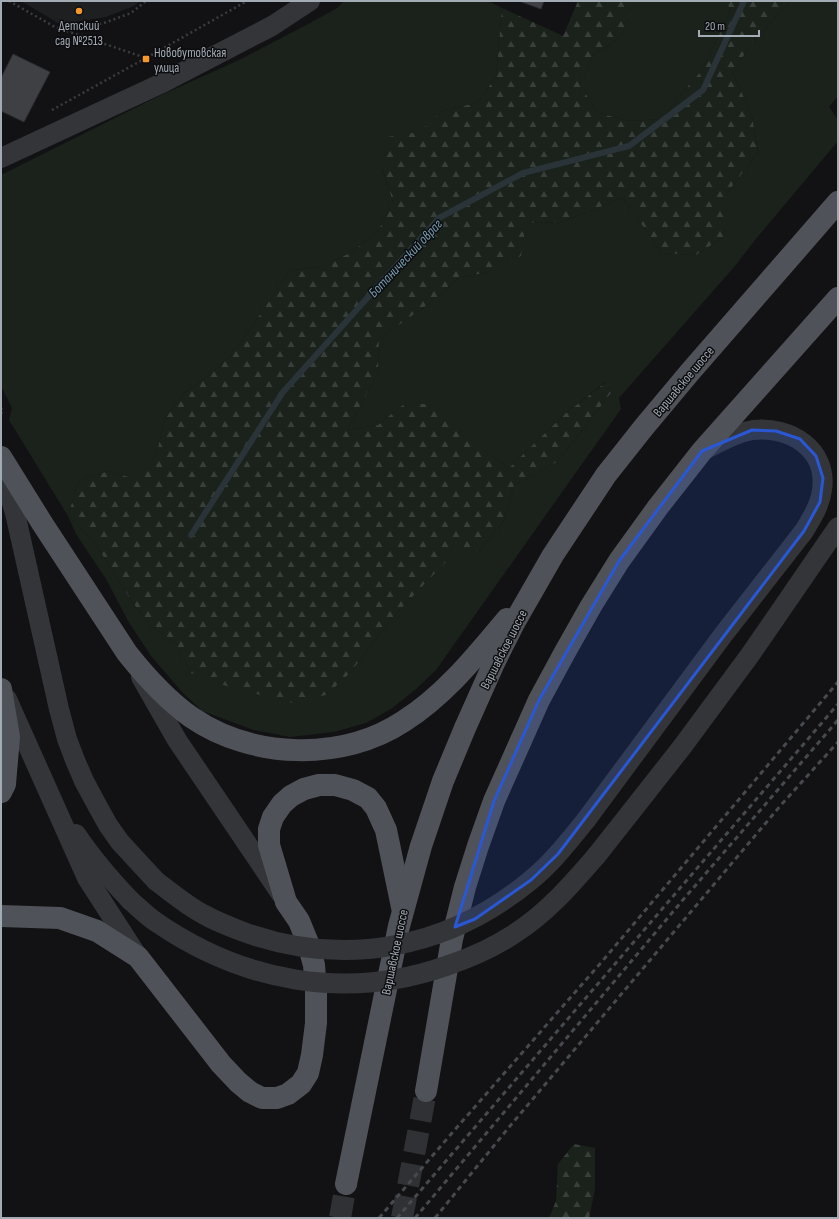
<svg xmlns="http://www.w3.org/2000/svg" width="839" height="1219" viewBox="0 0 839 1219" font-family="'Sofia Sans Condensed',sans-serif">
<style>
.built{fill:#1e1f21}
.grass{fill:#1a221b}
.forest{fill:url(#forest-firs)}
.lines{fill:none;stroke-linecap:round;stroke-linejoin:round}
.stream{stroke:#293338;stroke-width:6}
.building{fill:#3e4044;stroke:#2c2d30}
.major-tunnel{stroke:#2f3134;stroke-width:22;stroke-dasharray:22 11;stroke-linecap:butt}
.path{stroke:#393c40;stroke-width:2.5;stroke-dasharray:2 3;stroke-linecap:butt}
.minor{stroke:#333539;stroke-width:20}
.major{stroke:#4f5258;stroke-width:22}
.rail{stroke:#46494e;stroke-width:3;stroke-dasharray:5 4;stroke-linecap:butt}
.minor-bridge{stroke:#333539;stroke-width:20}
.marked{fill:#2a57d4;fill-opacity:0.2;stroke:#2a57d4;stroke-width:3;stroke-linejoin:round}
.poi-dot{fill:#f4982b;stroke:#0d0d0f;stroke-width:1.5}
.labels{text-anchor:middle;stroke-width:3;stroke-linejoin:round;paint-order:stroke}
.poi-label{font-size:13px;fill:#a3abb5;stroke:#0d0d0f}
.street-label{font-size:13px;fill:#a3abb5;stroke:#0d0d0f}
.water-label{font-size:14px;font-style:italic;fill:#799db1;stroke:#0d0d0f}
</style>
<defs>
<pattern id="forest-firs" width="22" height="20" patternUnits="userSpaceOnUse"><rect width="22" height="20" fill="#1a221b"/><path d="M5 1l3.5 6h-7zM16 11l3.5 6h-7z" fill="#383f3a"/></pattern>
</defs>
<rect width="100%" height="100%" fill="#121214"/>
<polygon class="built" points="21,1 140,1 134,6 106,17 68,23 58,23"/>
<g class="grass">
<polygon points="344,1 488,1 502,8 496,77 477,103 444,110 382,169 393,202 378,231 352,252 323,266 290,271 234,352 210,375 184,393 165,419 157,452 139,481 108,471 78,482 68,516 93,540 129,597 149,625 176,643 191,673 350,673 391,619 461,545 477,553 503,522 514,485 557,462 611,393 605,382 565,414 509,468 483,449 404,404 378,425 347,430 378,373 379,339 434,300 459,277 492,272 526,223 561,222 623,198 662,253 696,255 725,236 725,196 758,152 752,116 733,73 750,45 791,1 838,1 838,96 829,107 838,120 838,141 755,240 735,266 619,398 621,409 436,670 415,690 391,709 366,723 334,732 290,737 254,730 202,711 183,693 151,656 128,621 106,579 76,534 68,516 9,420 12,408 1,386 1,175 157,97 239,60 310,23 337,8"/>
<polygon points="633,1 727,1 730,12 702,70 682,93 662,119 630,121 598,113 580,85 593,55 621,37 633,7"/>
</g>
<g class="forest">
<polygon points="578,1 633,1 633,7 621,37 593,55 580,85 598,113 630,121 662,119 682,93 702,70 730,12 727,1 791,1 750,45 733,73 752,116 758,152 725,196 725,236 696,255 662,253 623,198 561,222 526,223 521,256 492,272 459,277 434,300 379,339 378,373 347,430 378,425 404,404 438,404 483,449 509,468 565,414 606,382 611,393 557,462 514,485 503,522 477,553 461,546 391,619 350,673 326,695 290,703 223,685 191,673 176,643 149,625 129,597 93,540 68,516 78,482 108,471 139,480 157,452 165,419 184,393 210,375 234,352 290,271 323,266 352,252 378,231 393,202 382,168 387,137 419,132 444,110 477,103 496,77 502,8 563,36"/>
<polygon points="574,1144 595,1148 595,1189 589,1218 549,1218 556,1201 558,1164"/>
</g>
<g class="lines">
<polyline class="stream" points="191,535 283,392 439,218 523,173 629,146 703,90 744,1"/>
</g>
<g class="building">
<polygon points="519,1 544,1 541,9"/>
<polygon points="13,54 50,72 24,122 1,111 1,78"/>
</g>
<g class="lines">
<g class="major-tunnel">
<polyline points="340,1218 346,1184"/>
<polyline points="402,1218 426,1091"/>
</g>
<g class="path">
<polyline points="9,1 55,27 146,58 247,1"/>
<polyline points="70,31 104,23 131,13 146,1"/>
<polyline points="52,110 146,58"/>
<polyline points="1,408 3,412 1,413"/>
</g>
<g class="minor">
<polyline points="1,158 160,84 272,26 310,1"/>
<polyline points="1,466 15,513 59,709 67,739 75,760 84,781 98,807 108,825 120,842 156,881"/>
<polyline points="141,677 177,740 281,894"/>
<polyline points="7,699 87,878 138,957"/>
<path d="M586 820 723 635 804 531C812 518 820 505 822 490 828 449 790 426 753 430 735 433 718 443 702 451"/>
<path d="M76 834C92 858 111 880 131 901"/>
<polyline points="597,855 682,747 750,655 838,527"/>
</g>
<g class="major">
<path d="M1 457 42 523 127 653C146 677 167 700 191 717 252 759 342 762 404 721 445 695 476 656 507 619"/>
<polyline points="1,689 9,737 5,784 1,792"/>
<polyline points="1,916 60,918 97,931 138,957 221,1064 238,1082 250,1092 262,1098 277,1098 288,1094 301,1084 308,1073 312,1055 316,1023 316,991 314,965 308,943 299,921 286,902 269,845 269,829 273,817 282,804 291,796 304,789 319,785 335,785 353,790 368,798 376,808 386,830 402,907"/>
<polyline points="426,1091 452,939 465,887 478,846 494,801 539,700 565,652 591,606 619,561 658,507 702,451 838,298"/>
<polyline points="346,1184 399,926 421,846 443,781 465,728 494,663 514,623 553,555 606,475 644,427 690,372 838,202"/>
</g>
<g class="rail">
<polyline points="379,1218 452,1133 605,958 838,682"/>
<polyline points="397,1218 838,704"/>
<polyline points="415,1218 682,901 838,720"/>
<polyline points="435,1218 510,1126 781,805 838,742"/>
</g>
<g class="minor-bridge">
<path d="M156 881C171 892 186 905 203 914 215 921 228 926 241 931 343 969 448 949 531 880 552 863 569 841 586 820"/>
<path d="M131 901C139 908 147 916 156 922 243 982 346 1001 446 966 470 958 493 948 514 934 547 913 572 884 597 855"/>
</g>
</g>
<path class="marked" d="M752 430 776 431 800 439 816 456 823 478 820 502 804 531 558 854 531 880 475 919 455 927 494 801 539 700 619 561 702 451Z"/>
<g class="poi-dot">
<circle cx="79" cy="11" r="4"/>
<rect x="142" y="55" width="8" height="8" rx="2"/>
</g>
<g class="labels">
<g class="poi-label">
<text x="79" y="30">Детский<tspan x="79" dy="15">сад №2513</tspan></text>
<text x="154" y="57" text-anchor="start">Новобутовская<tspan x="154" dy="15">улица</tspan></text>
</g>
<g class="street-label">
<text transform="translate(683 381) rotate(-50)" y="5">Варшавское шоссе</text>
<text transform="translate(503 649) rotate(-63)" y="5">Варшавское шоссе</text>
<text transform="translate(394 952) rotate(-78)" y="5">Варшавское шоссе</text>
</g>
<g class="water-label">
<text transform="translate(405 258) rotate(-47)" y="5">Ботанический овраг</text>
</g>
</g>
<rect width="839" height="1219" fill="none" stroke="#a3abb5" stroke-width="4"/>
<path d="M699 30v6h60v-6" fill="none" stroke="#a3abb5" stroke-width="2"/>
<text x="705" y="30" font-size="12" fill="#a3abb5" stroke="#0d0d0f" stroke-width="3" paint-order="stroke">20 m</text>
</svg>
